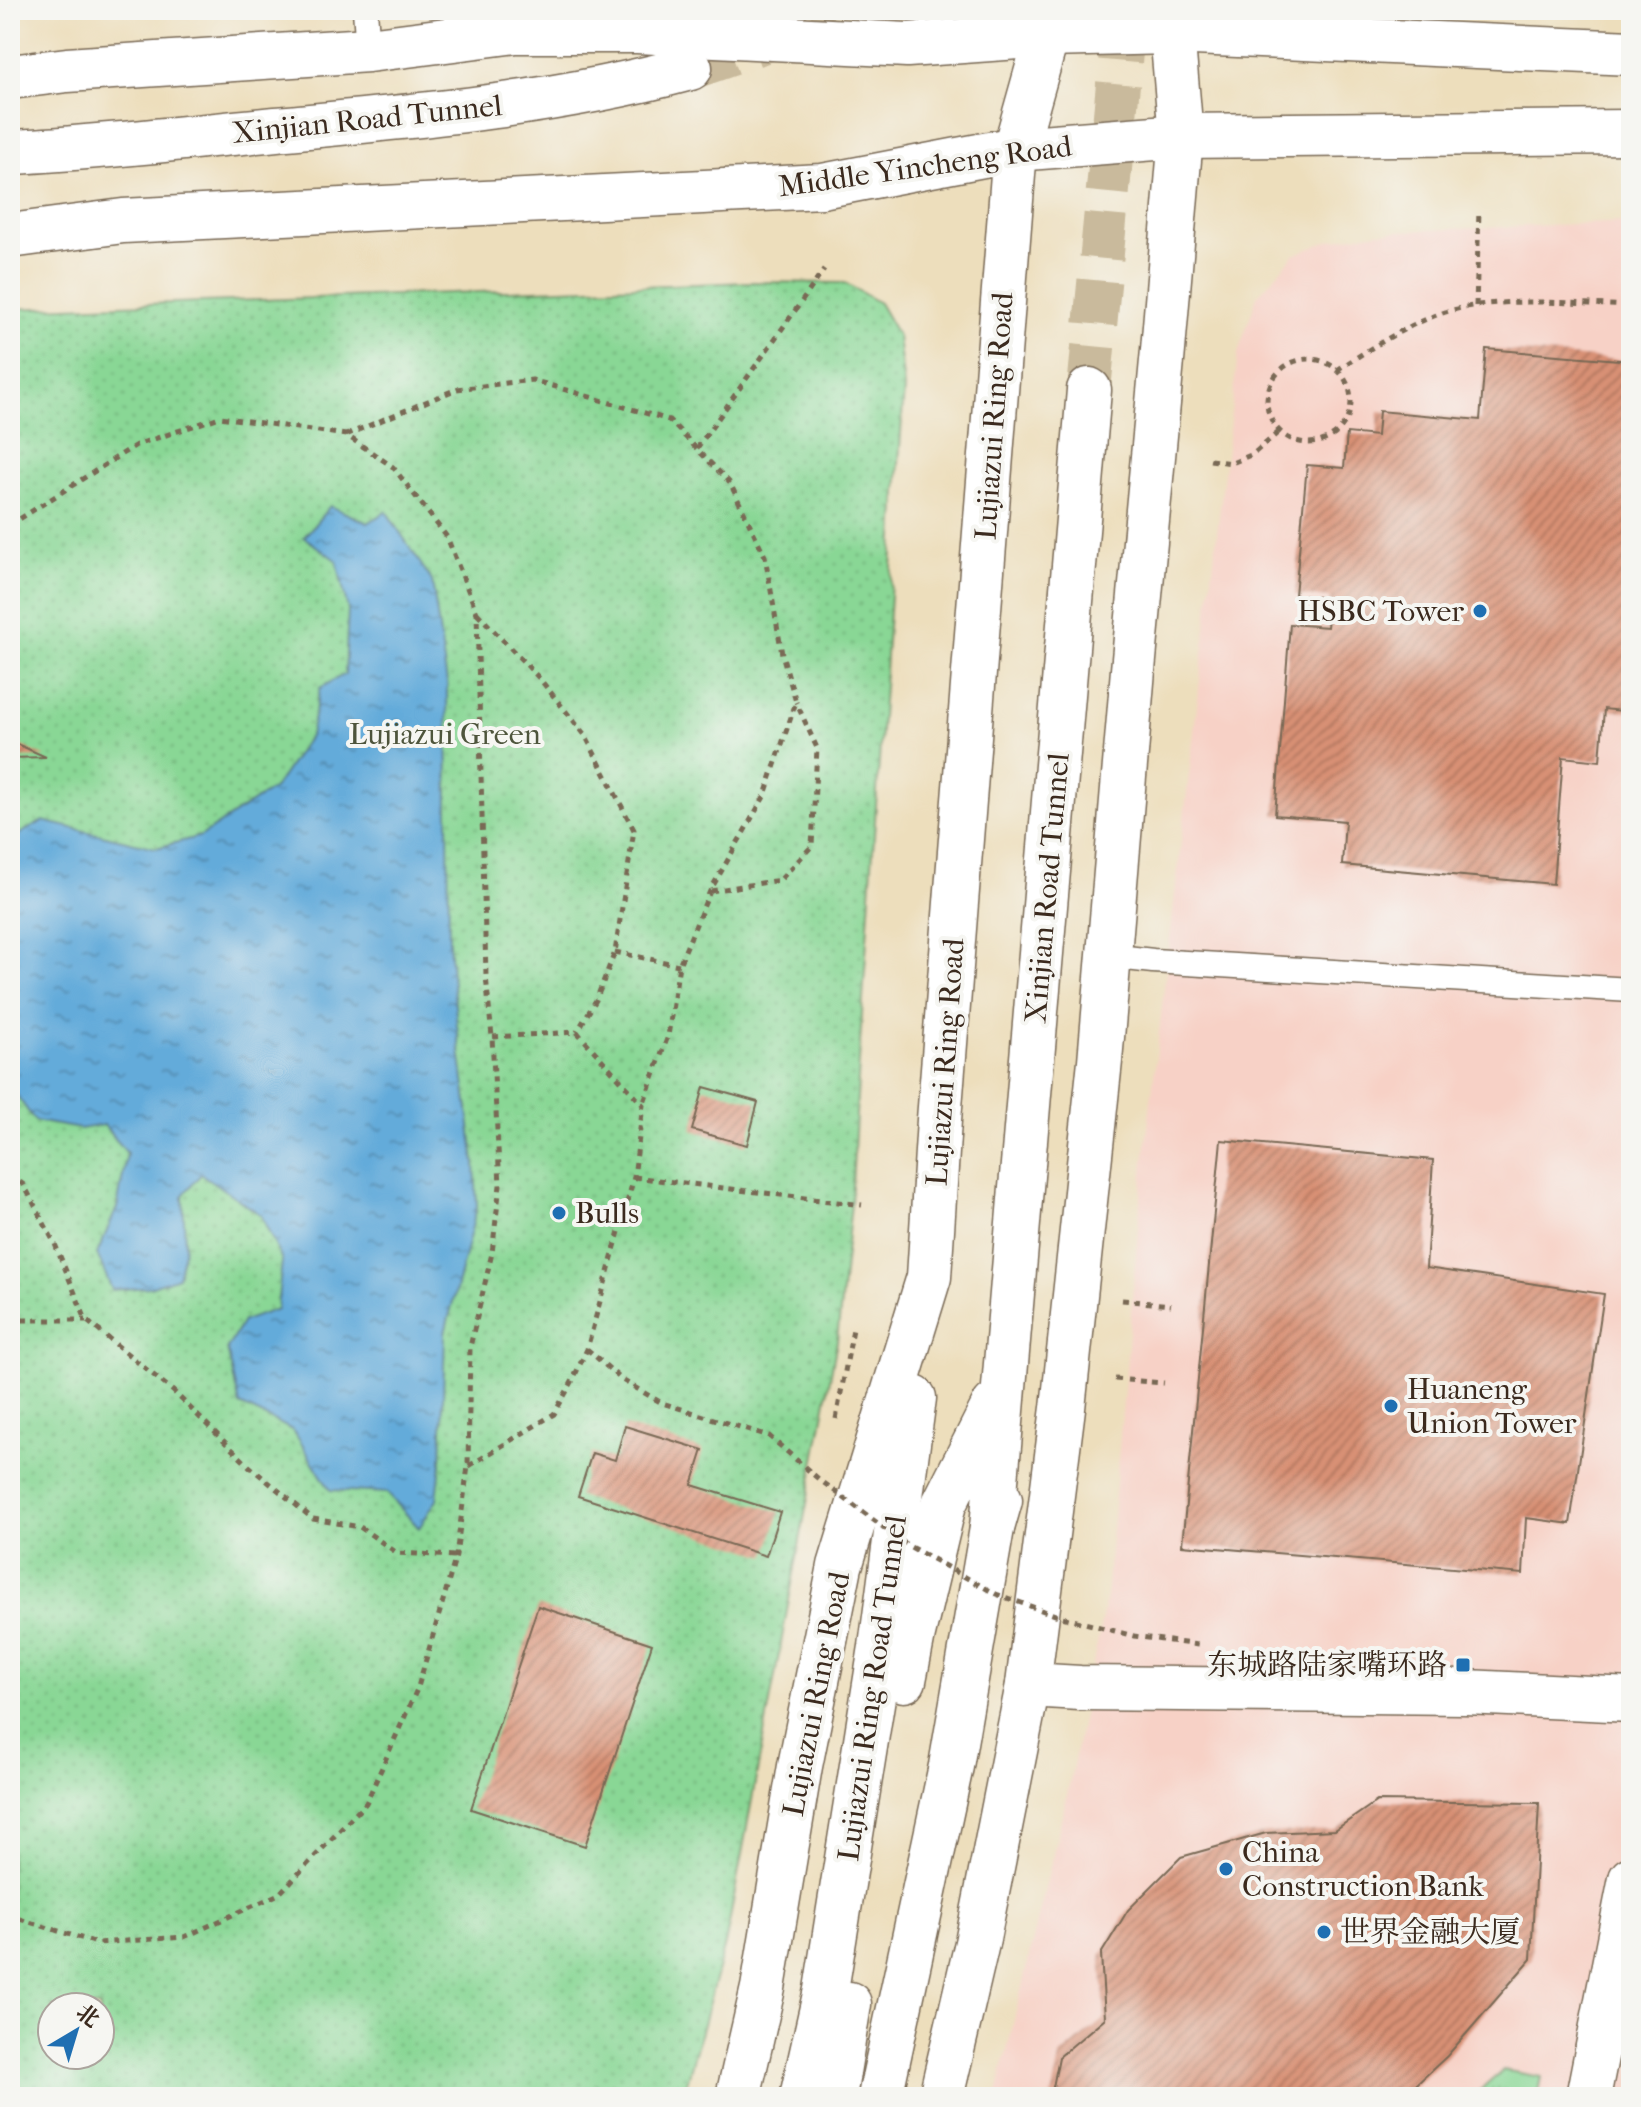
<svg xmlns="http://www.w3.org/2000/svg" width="1641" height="2107" viewBox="0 0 1641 2107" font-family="'IM FELL French Canon','Noto Serif SC',serif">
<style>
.built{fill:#f7d1c6}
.grass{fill:url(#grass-tufts);stroke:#62805a;stroke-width:2}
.park{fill:url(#park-dots);stroke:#62805a;stroke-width:2;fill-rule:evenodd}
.water{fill:url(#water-ripples);stroke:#4f6a7c;stroke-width:2}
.building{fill:url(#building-hatch)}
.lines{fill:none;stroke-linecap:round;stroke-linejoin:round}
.secondary-tunnel{stroke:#c9ba9c;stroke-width:44;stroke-dasharray:44 22;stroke-linecap:butt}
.service-casing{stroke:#796955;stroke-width:27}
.minor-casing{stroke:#796955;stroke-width:47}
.tertiary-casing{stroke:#796955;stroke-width:47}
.secondary-casing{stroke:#796955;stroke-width:47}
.path{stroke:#796955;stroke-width:5;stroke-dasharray:6 6;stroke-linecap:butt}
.service{stroke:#fff;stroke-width:24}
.minor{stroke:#fff;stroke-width:44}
.tertiary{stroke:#fff;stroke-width:44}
.secondary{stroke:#fff;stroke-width:44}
.path-bridge{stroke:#796955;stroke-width:5;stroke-dasharray:6 6;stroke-linecap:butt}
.poi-dot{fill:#1f6fb2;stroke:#f6f6f2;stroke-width:3}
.labels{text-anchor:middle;stroke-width:8;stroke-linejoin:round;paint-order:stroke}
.street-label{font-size:30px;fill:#3b2a1e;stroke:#f6f6f2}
.poi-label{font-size:30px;fill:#3b2a1e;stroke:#f6f6f2;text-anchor:start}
.park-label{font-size:30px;fill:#4e553c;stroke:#f6f6f2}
</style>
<defs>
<pattern id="grass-tufts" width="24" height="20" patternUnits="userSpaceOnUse" patternTransform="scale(2)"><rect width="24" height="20" fill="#89d795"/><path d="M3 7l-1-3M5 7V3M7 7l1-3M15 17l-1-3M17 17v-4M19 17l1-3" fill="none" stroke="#77b980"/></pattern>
<pattern id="park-dots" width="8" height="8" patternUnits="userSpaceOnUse" patternTransform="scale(2)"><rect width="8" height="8" fill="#89d795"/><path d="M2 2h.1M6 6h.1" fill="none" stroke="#77b980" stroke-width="1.8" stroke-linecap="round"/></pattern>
<pattern id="water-ripples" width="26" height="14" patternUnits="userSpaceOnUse" patternTransform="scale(2)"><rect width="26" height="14" fill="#63abda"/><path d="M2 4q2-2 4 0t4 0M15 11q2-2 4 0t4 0" fill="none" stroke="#538bb0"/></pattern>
<pattern id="building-hatch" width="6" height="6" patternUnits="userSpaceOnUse" patternTransform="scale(2)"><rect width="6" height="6" fill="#d89074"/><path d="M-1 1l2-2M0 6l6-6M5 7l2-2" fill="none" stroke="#b0765f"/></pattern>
</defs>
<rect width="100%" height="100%" fill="#f6f6f2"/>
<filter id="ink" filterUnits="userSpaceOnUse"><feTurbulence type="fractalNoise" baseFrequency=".0125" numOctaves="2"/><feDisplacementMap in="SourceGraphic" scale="16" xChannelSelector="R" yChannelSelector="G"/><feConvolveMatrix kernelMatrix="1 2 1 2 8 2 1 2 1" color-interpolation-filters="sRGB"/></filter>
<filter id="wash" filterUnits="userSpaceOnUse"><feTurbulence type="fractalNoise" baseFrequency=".006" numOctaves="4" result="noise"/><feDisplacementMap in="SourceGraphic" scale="32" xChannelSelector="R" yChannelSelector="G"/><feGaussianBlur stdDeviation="1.8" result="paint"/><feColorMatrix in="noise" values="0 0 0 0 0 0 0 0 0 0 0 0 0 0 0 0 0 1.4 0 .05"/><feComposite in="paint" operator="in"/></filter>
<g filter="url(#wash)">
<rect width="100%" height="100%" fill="#eddebc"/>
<g class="built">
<polygon points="1498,10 1631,10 1631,16"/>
<polygon points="1631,222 1631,2097 996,2097 1069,1786 1106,1598 1144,1161 1238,353 1257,296 1294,255 1330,240 1378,232"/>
</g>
<polygon class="grass" points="1503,2070 1541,2077 1537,2097 1473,2097"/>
<path class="park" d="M750 282 845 283 879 303 898 336 904 388 860 1044 851 1204 837 1341 726 1940 683 2097H10V309ZM52 2007H100V2055H52Z"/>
<polygon class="water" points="330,506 368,523 386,511 432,581 447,683 449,944 458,1035 475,1163 477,1207 445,1333 441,1464 437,1499 419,1528 387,1493 330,1490 293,1430 240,1405 227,1349 243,1321 277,1309 282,1260 261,1215 201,1174 183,1195 185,1247 178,1277 150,1287 112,1290 97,1254 117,1208 127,1153 104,1125 80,1129 35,1121 10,1086 10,881 18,835 43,821 156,848 201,836 275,787 310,735 320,688 345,674 348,610 337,561 304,537"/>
<g id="blocks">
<g class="building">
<polygon points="1486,349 1631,361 1631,712 1604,709 1600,761 1563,757 1553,884 1342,865 1345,821 1275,815 1290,624 1327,627 1330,598 1295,595 1307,465 1344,468 1347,433 1377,436 1379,411 1480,420"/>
<polygon points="10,741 46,757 10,758"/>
<polygon points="704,1087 758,1102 747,1145 692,1130"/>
<polygon points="1221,1140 1433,1160 1426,1268 1604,1294 1570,1524 1526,1518 1523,1574 1182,1545"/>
<polygon points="625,1426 703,1450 692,1485 780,1512 766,1556 578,1496 592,1453 615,1460"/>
<polygon points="538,1606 652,1644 585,1846 471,1809"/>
<polygon points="1377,1801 1539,1803 1531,1959 1447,2056 1403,2097 1051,2097 1059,2057 1105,2018 1101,1954 1128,1910 1181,1857 1266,1833 1335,1830"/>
</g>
</g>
</g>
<g filter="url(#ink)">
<use href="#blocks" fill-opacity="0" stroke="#796955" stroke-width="2"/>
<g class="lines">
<g class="secondary-tunnel">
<path d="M690 68C738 52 785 35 829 10"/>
<polyline points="1089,390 1125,10"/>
</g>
<g class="service-casing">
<g id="service">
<polyline points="365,10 368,50"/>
<polyline points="1108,956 1153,961 1631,990"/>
</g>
</g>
<g class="minor-casing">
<g id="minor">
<polyline points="1028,1685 1080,1688 1466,1692 1631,1700"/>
<polyline points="1588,2097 1631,1879"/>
</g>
</g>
<g class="tertiary-casing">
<polyline id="tertiary" points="10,77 67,70 368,50 516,31 637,31 907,45 1047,35"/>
</g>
<g class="secondary-casing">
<g id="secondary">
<polyline points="1047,35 1172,32 1631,53"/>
<path d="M10 152C99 148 188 137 276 129 417 116 553 105 690 68"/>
<polyline points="10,236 123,221 822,186 1015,149 1181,136 1631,132"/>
<polyline points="992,1528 1089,390"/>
<polyline points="904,1680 913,1634 944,1504 994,1405"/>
<polyline points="738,2097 763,1988 800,1766 840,1566 929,1277 939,1120 1015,149 1047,35 1049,10"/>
<polyline points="802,2097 826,1990 881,1647 914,1398"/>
<polyline points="834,2097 849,2004"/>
<polyline points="880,2097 951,1766 992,1528 1000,1500"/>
<polyline points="941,2097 977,1943 1028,1685 1063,1408 1100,1061 1133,670 1163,350 1181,136 1172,32 1175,10"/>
</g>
</g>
<g class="path">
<polyline points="11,10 12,20"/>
<polyline points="101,10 101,15"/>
<polyline points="1476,306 1479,210"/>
<circle cx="1309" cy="401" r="42"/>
<path d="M1337 370C1368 350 1400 329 1434 316 1490 294 1572 304 1631 306"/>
<polyline points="346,435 457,389 532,380 669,420 730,483 765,556 782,654 796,702 765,795 710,891 679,965 668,1036 643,1105"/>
<polyline points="697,448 824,270"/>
<polyline points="1210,460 1232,463 1253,454 1280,431"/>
<polyline points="10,525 136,445 220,417 346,435 393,467 447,537 477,613 486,976 492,1037 500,1185 492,1253 470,1347 468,1466 456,1556 418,1687 366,1803 279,1894 184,1937 97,1943 10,1916"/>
<polyline points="477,613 539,678 585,735 634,830 615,952 596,1000 577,1032"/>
<polyline points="711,891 780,880 812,846 817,748 796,702"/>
<polyline points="615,952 679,965"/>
<polyline points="10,1175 24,1185 55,1244 86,1320 173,1391 249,1466 313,1519 360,1527 397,1553 456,1556"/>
<polyline points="634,1177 862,1205"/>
<polyline points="1122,1300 1171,1305"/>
<polyline points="10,1320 86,1320"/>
<polyline points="587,1349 622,1380 662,1403 769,1436 822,1482"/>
<polyline points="1115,1379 1164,1383"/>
<polyline points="836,1419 853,1329"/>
<polyline points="469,1466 554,1414 572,1382 587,1349 634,1177 643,1105 577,1032 492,1037"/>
</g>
<use href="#service" class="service"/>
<use href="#minor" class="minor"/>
<use href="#tertiary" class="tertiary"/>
<use href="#secondary" class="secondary"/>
<polyline class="path-bridge" points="824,1483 907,1545 996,1594 1058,1616 1134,1636 1198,1645"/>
</g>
</g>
<g class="poi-dot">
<circle cx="1480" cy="611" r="8"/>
<circle cx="559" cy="1213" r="8"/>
<circle cx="1391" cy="1406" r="8"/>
<rect x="1455" y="1657" width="16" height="16" rx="4"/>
<circle cx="1226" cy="1869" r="8"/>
<circle cx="1324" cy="1932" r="8"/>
</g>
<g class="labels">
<g class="street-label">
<text transform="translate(367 119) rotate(-6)" y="10">Xinjian Road Tunnel</text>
<text transform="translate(925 166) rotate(-8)" y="10">Middle Yincheng Road</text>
<text transform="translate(994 416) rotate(-86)" y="10">Lujiazui Ring Road</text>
<text transform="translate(1047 888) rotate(-85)" y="10">Xinjian Road Tunnel</text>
<text transform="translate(945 1062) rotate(-86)" y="10">Lujiazui Ring Road</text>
<text transform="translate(872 1688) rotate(-82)" y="10">Lujiazui Ring Road Tunnel</text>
<text transform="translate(816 1694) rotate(-79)" y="10">Lujiazui Ring Road</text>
</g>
<g class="poi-label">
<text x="1464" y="621" text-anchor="end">HSBC Tower</text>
<text x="575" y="1223">Bulls</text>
<text x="1407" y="1399">Huaneng<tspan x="1407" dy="34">Union Tower</tspan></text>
<text x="1447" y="1675" text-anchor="end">东城路陆家嘴环路</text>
<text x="1242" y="1862">China<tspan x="1242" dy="34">Construction Bank</tspan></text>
<text x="1340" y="1942">世界金融大厦</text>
</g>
<g class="park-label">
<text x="445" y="744">Lujiazui Green</text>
</g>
</g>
<rect width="1641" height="2107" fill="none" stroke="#f6f6f2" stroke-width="40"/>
<g transform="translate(76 2031) rotate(38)"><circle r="38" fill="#f6f6f2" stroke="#aba49d" stroke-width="2"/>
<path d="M0-6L14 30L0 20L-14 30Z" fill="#1f6fb2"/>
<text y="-12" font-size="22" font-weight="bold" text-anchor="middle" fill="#3b2a1e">北</text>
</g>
</svg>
